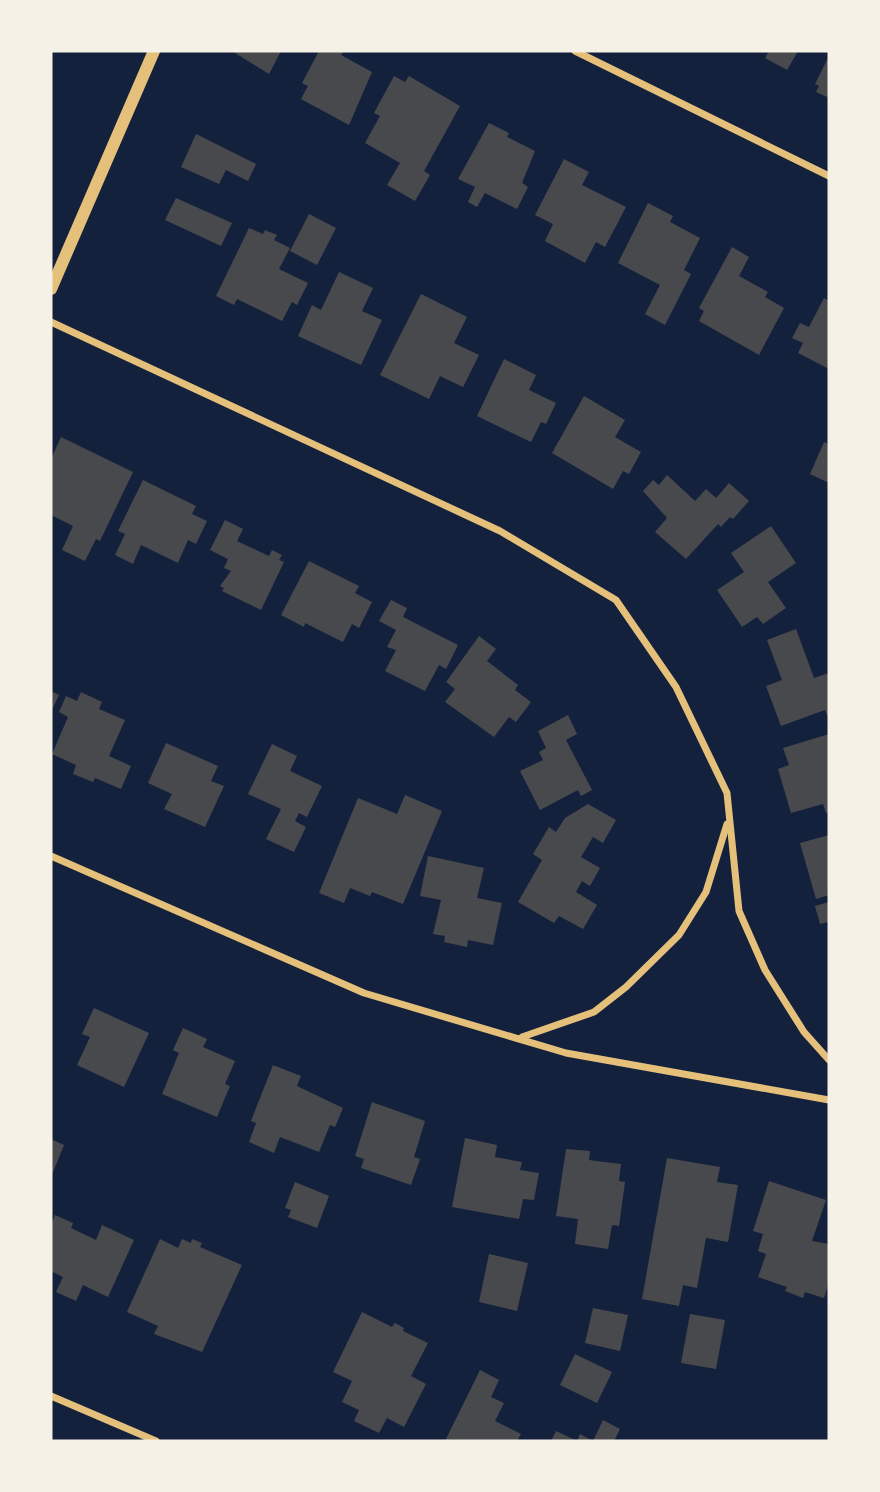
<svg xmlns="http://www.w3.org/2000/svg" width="880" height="1492" viewBox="0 0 880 1492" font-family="Commissioner,sans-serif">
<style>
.building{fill:#48494c}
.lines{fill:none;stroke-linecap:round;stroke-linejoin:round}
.minor{stroke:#e5c07b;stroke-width:7}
.tertiary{stroke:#e5c07b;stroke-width:12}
</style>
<rect width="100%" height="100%" fill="#14213d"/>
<g class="building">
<polygon points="232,51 281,51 269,74"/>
<polygon points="319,51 344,51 341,55 372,72 349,125 301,99 308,86 302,83"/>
<polygon points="769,51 798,51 787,70 765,58"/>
<polygon points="829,56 829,93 827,97 816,92 819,86 815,84"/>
<polygon points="394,76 405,82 409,76 460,106 424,171 430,175 415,201 387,185 400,163 365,143 380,116 374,113"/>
<polygon points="489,123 509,133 507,137 535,151 522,183 528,187 517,209 485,193 477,207 468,202 475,187 458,179"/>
<polygon points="196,134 256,164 248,181 226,170 219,184 181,167"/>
<polygon points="564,159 589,172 582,185 626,207 605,247 596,242 585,263 545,241 553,224 535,215"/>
<polygon points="176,198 232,223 221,246 165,220"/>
<polygon points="648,203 673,216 670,222 700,238 684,270 691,274 665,325 645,314 660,285 618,263"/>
<polygon points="309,214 336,228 317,265 290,251"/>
<polygon points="249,228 263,234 265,230 277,235 274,240 290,248 279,269 308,283 297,305 292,302 282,321 237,299 234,305 216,296"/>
<polygon points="732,247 749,257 739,276 768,292 765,297 784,308 759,355 699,321 704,311 699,308"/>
<polygon points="339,272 373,288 362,311 382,320 361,365 298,336 312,305 321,310"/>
<polygon points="421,294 467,317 454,343 479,355 463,387 440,376 429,399 380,375"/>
<polygon points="824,298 829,301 829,369 798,353 803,343 792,338 800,323 809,327"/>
<polygon points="504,359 536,375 529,390 556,403 546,424 541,422 531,442 477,416"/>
<polygon points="584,396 625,420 615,437 641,452 629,474 623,471 613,489 552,453"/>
<polygon points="61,437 133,472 100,541 96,539 85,561 62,550 73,526 51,515 51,459"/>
<polygon points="824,442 829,444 829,483 810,474"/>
<polygon points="667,475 695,501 706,489 716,498 729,483 749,501 733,519 730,517 721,527 718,524 686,559 655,532 667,518 643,491 653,480 659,485"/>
<polygon points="143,480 196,506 192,514 207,521 196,544 188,540 178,563 141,545 133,564 115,555 125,534 118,531"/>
<polygon points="225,520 243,529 237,541 269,556 272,550 282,555 279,560 284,562 261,610 222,591 224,588 220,586 231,571 224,568 228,559 210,550"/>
<polygon points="771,526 796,563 768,582 786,608 763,624 757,617 742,627 717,590 744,572 731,553"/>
<polygon points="309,561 359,586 355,593 372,602 359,628 352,624 343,642 305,623 304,627 281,615"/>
<polygon points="391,600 407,608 403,617 458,645 446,669 439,665 425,691 385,671 396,650 387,647 396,630 379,621"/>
<polygon points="796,629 814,678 829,673 829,720 825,710 781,726 766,686 782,680 767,640"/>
<polygon points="479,636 496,649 487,661 518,685 515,690 531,702 516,722 509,717 494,737 445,702 455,689 446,682"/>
<polygon points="51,691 59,695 51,712"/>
<polygon points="81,692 102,702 99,709 125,720 109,756 131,766 121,789 95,778 93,782 73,774 76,765 52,754 68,717 59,712 66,696 77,701"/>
<polygon points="568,715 577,734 566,740 592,790 581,796 578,790 540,810 520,771 543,760 539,752 546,748 538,731"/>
<polygon points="829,734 829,812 826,813 823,804 791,813 778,769 789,765 783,748"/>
<polygon points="166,743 218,766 211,781 224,786 205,827 164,809 172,794 148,783"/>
<polygon points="272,744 297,756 290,771 322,786 307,817 299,813 295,821 306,827 294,852 266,839 281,809 248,794"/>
<polygon points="405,795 442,811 403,904 372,892 370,896 350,888 344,903 319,893 358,798 397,814"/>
<polygon points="588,804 616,820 603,843 593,837 581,857 600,868 590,886 582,881 576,892 597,905 583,929 559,916 554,923 518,902 542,860 533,854 549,827 556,832 565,818"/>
<polygon points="829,835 829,895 816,899 800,843"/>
<polygon points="428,856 484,868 477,898 502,903 493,945 468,940 467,947 444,942 445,936 433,934 441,900 420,896"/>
<polygon points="829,902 829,922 820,924 815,906"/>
<polygon points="94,1008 149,1033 124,1087 77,1065 90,1037 82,1034"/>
<polygon points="183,1028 207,1039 203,1047 235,1061 225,1084 230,1086 217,1117 162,1094 179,1053 173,1050"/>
<polygon points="273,1065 301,1076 297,1086 343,1108 335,1127 330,1125 319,1152 280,1137 274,1153 249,1142 256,1123 251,1121"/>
<polygon points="372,1102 425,1121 414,1157 420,1159 411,1185 361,1168 364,1159 355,1156"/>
<polygon points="465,1138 497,1145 495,1157 522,1162 520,1170 539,1173 534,1200 523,1199 519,1219 452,1207"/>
<polygon points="51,1139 64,1145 51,1177"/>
<polygon points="566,1149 590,1151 589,1160 621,1164 619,1181 625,1182 619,1226 612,1225 608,1249 575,1244 578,1219 556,1216"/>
<polygon points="667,1158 720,1167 717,1182 738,1185 728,1242 706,1238 697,1288 683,1285 679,1306 642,1299"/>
<polygon points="769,1181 826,1200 812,1241 829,1244 829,1282 824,1298 805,1292 803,1298 785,1291 787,1287 758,1277 766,1254 758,1251 763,1234 753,1231"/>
<polygon points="295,1182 329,1196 317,1228 288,1217 291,1210 285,1208"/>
<polygon points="55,1215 73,1223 71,1228 96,1240 102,1225 134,1240 108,1297 83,1285 76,1301 56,1292 63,1277 53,1272 51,1276 51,1225"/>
<polygon points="160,1239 178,1248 182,1239 191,1243 192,1239 202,1243 200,1247 242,1265 202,1352 154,1334 158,1326 127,1312"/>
<polygon points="489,1254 528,1263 517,1311 479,1302"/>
<polygon points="593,1308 628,1315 620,1351 585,1343"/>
<polygon points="362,1312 392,1327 395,1323 404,1328 403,1331 428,1343 411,1376 426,1384 404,1427 387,1418 379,1433 354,1421 359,1410 342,1402 352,1381 333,1372"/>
<polygon points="690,1314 725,1320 716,1369 681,1363"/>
<polygon points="575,1354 612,1372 597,1403 560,1385"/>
<polygon points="480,1370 499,1380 491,1397 504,1403 495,1421 521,1434 517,1441 445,1441"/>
<polygon points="603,1420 620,1429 614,1441 551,1441 556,1431 577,1441 580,1434 593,1441"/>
</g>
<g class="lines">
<g class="minor">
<polyline points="575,51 829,176"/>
<polyline points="51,322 500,531 616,600 676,687 727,793 739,911 765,970 804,1032 829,1060"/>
<polyline points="51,856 364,993 566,1053 829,1100"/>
<polyline points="522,1037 594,1012 626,987 679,935 706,892 727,824"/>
<polyline points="51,1396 156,1441"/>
</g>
<polyline class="tertiary" points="51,289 154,51"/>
</g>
<rect width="880" height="1492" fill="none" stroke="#f6f1e7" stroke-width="105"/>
</svg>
